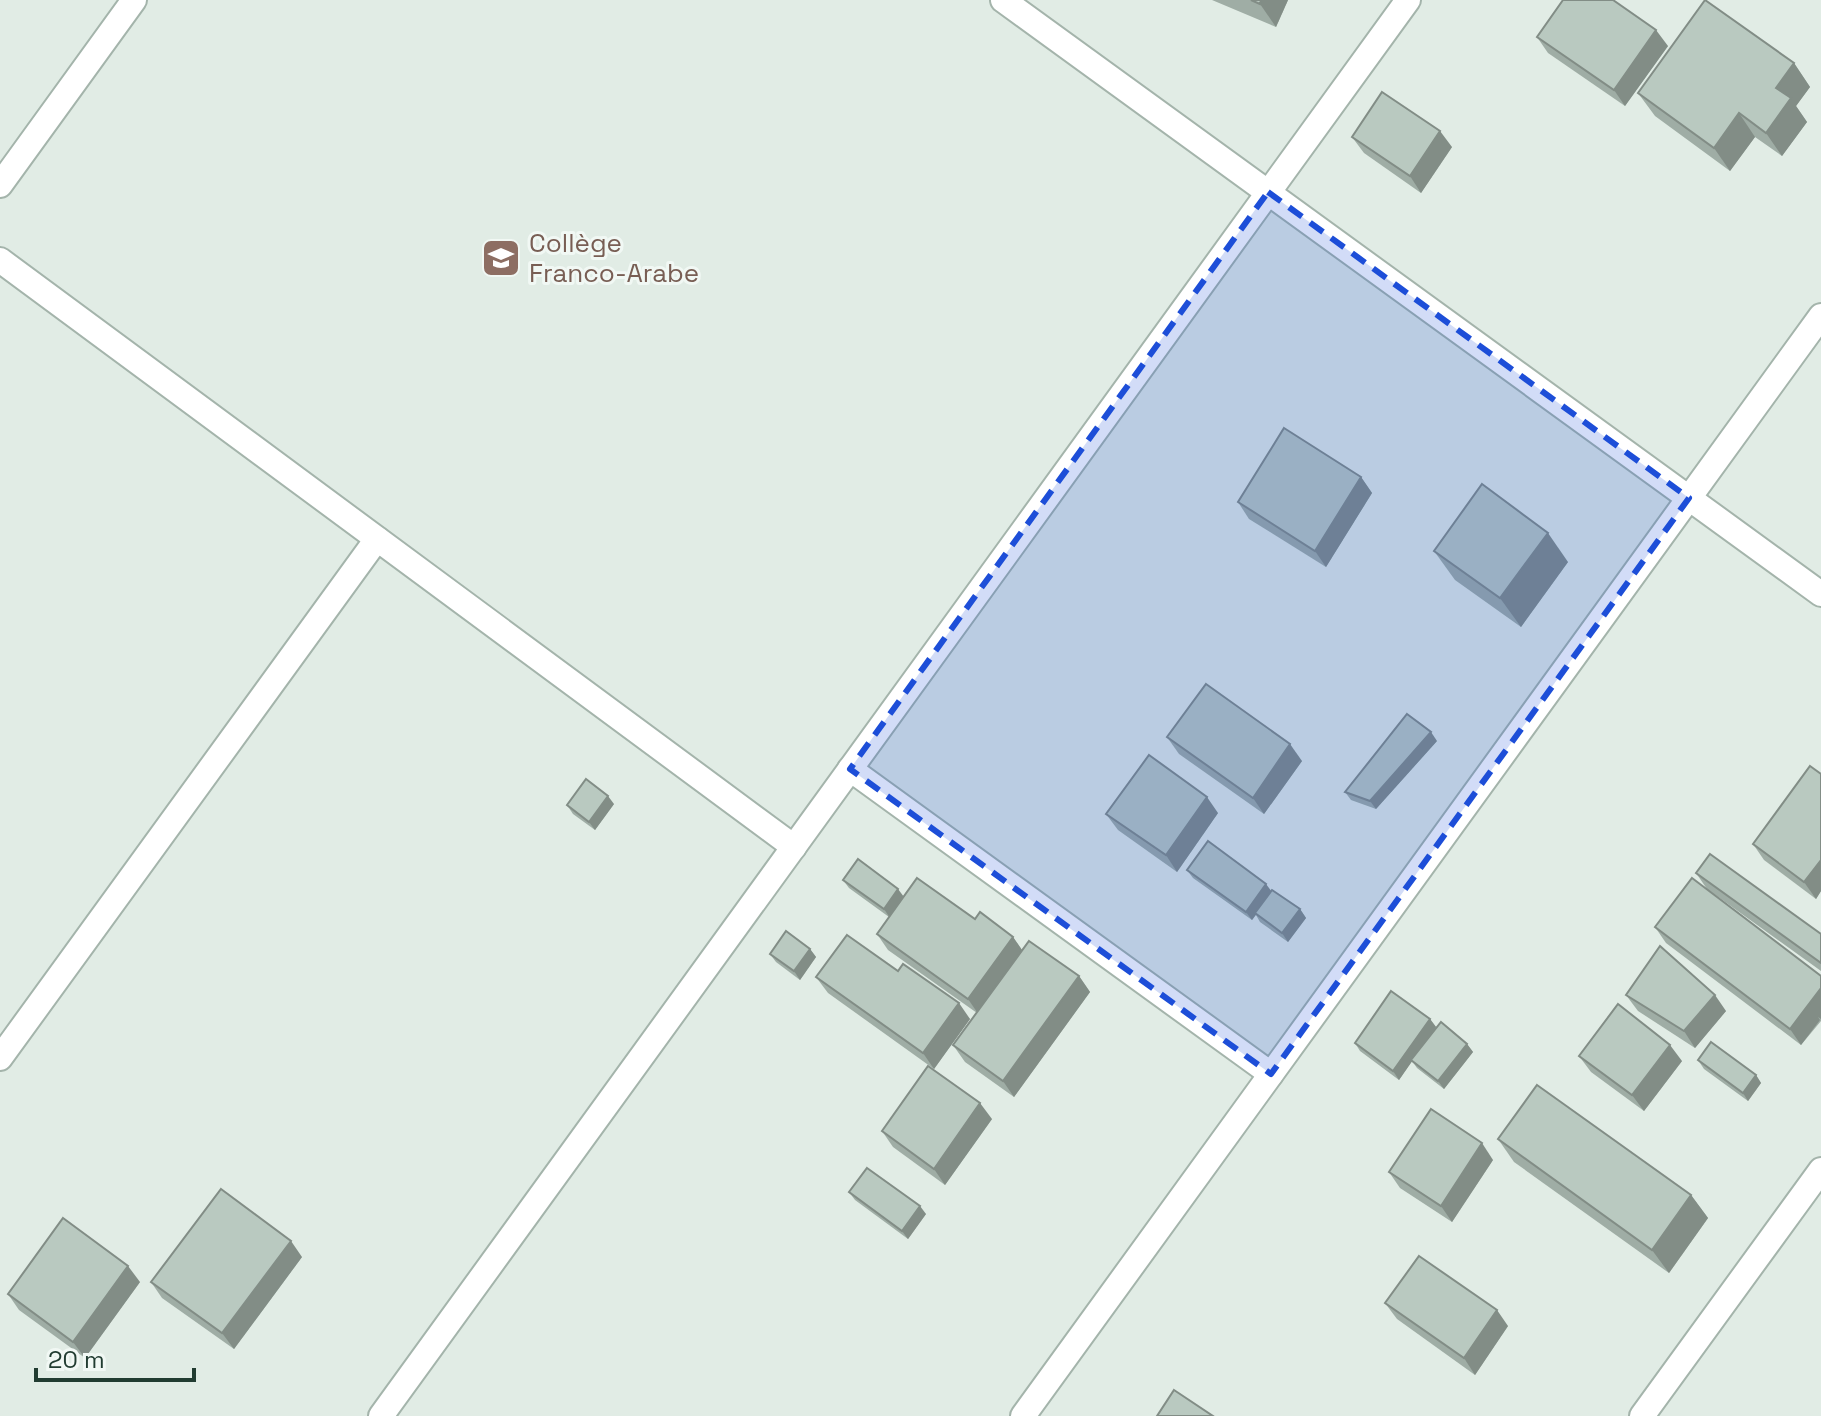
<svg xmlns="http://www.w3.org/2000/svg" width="1821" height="1416" viewBox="0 0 1821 1416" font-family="'Space Grotesk',sans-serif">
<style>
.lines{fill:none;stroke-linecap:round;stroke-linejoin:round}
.minor-casing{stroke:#a4b4ab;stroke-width:28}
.minor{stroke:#fff;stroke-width:24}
.wall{fill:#9fada5}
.shaded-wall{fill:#828d86}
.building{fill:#b9c9c0;stroke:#828d86;stroke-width:2}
.marked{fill:#1d4ed8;fill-opacity:0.2;stroke:#1d4ed8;stroke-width:6;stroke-dasharray:16 10;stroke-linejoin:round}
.labels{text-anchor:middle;stroke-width:6;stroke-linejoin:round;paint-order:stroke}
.education-label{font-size:26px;fill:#785e54;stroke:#f1f8f4;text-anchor:start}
</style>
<rect width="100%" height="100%" fill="#e1ece5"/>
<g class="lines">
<g class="minor-casing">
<g id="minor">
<polyline points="1003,0 1821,594"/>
<polyline points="0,185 134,0"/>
<polyline points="0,260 794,847"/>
<polyline points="850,769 1271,1074"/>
<polyline points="0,1058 377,539"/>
<polyline points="381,1416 1408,0"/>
<polyline points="1023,1416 1821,316"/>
<polyline points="1642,1416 1821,1170"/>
</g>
</g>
<use href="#minor" class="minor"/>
</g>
<g class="wall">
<polygon points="1212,0 1288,0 1276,27"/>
<polygon points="1537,37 1668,46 1625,106 1548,53"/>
<polygon points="1794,63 1810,87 1796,106 1807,122 1782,156 1755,137 1730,171 1655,116 1638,93"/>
<polygon points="1352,137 1452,147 1421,193 1364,153"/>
<polygon points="1361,477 1372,493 1326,567 1249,519 1238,502"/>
<polygon points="1434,551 1568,562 1521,627 1455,580"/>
<polygon points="1167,737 1302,761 1264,814 1179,754"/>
<polygon points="1437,741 1376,809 1351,800 1345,792"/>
<polygon points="1821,774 1821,891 1816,899 1764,860 1753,844"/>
<polygon points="614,804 595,830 573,814 567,805"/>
<polygon points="1218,813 1177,872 1118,830 1106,814"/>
<polygon points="1187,870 1271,891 1300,909 1306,918 1288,942 1260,922 1256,915 1252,920 1193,878"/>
<polygon points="1696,873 1821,934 1821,971 1710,891 1821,976 1821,1021 1801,1045 1666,943 1655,927 1707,889"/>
<polygon points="843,880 904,897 975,919 1013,937 1022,950 1079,976 1090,992 1014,1097 965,1062 953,1045 977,1013 888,950 877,934 889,917 849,888"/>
<polygon points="810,949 816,957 800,980 776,962 770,954"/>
<polygon points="898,971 970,1019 934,1069 828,993 816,977"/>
<polygon points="1626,995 1726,1011 1695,1048 1638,1011"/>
<polygon points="1430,1019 1436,1027 1467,1044 1473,1052 1444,1089 1417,1068 1412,1061 1399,1080 1360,1051 1355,1043"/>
<polygon points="1579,1056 1682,1061 1644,1111 1591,1072"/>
<polygon points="1698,1060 1756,1075 1761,1083 1748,1101 1704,1069"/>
<polygon points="992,1119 945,1185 893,1147 882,1131"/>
<polygon points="1498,1139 1691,1195 1708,1218 1669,1273 1514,1162"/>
<polygon points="1493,1160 1452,1222 1400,1188 1389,1172"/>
<polygon points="849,1192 926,1214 908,1239 855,1200"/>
<polygon points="302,1257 234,1349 162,1298 151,1282"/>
<polygon points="140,1282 85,1358 19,1310 8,1294"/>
<polygon points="1385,1303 1508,1326 1475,1375 1397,1319"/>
</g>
<g class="shaded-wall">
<polygon points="1261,0 1288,0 1276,27 1260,4"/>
<polygon points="1656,30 1668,46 1625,106 1614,90"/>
<polygon points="1794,63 1810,87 1796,106 1807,122 1782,156 1766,133 1776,88"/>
<polygon points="1739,113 1755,137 1730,171 1714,148"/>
<polygon points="1440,131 1452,147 1421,193 1410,176"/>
<polygon points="1361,477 1372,493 1326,567 1315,551"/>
<polygon points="1548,533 1568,562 1521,627 1500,598"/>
<polygon points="1431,732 1437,741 1376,809 1370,801"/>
<polygon points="1290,744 1302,761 1264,814 1253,798"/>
<polygon points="608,796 614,804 595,830 589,822"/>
<polygon points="1207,797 1218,813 1177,872 1166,855"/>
<polygon points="1821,860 1821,891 1816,899 1804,882"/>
<polygon points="1266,884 1272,892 1252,920 1246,912"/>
<polygon points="898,889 904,897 890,918 884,909"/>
<polygon points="1300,909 1306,918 1288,942 1282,933"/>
<polygon points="1013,937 1024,953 979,1015 968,999"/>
<polygon points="810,949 816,957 800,980 794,971"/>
<polygon points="1079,976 1090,992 1014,1097 1003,1081"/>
<polygon points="1821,988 1821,1019 1818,1017 1820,1020 1801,1045 1790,1029"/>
<polygon points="1715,995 1726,1011 1695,1048 1684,1031"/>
<polygon points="959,1003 970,1019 934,1069 923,1053"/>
<polygon points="1430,1019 1436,1027 1399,1080 1393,1071"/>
<polygon points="1467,1044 1473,1052 1444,1089 1438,1081"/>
<polygon points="1670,1045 1682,1061 1644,1111 1632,1095"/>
<polygon points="1756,1075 1761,1083 1748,1101 1743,1093"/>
<polygon points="980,1103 992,1119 945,1185 934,1169"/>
<polygon points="1482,1143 1493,1160 1452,1222 1441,1206"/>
<polygon points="1691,1195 1708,1218 1669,1273 1652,1250"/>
<polygon points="920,1206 926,1214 908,1239 902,1231"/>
<polygon points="291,1241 302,1257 234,1349 222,1333"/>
<polygon points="128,1266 140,1282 85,1358 73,1342"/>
<polygon points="1497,1310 1508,1326 1475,1375 1464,1358"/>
</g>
<g class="building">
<polygon points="1251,0 1261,0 1260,4"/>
<polygon points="1563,0 1613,0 1656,30 1614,90 1537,37"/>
<polygon points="1705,0 1794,63 1776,88 1791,98 1766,133 1739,113 1714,148 1638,93"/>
<polygon points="1382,92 1440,131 1410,176 1352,137"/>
<polygon points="1284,428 1361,477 1315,551 1238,502"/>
<polygon points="1482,484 1548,533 1500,598 1434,551"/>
<polygon points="1206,684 1290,744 1253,798 1167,737"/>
<polygon points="1407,714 1431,732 1370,801 1345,792"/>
<polygon points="1149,755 1207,797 1166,855 1106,814"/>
<polygon points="1810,766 1821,774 1821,860 1804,882 1753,844"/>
<polygon points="586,779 608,796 589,822 567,805"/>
<polygon points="1208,841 1266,884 1246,912 1187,870"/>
<polygon points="1710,854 1821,934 1821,963 1696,873"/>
<polygon points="858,859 898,889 884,909 843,880"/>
<polygon points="917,878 975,919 980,912 1013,937 968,999 877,934"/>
<polygon points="1692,878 1821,976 1821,988 1790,1029 1655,927"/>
<polygon points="1272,890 1300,909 1282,933 1255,913"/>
<polygon points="786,931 810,949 794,971 770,954"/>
<polygon points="847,935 898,971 903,964 959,1003 923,1053 816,977"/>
<polygon points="1029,941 1079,976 1003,1081 953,1045"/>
<polygon points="1660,946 1715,995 1684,1031 1626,995"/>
<polygon points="1391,991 1430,1019 1393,1071 1355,1043"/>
<polygon points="1618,1004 1670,1045 1632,1095 1579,1056"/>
<polygon points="1441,1022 1467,1044 1438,1081 1411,1060"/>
<polygon points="1711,1042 1756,1075 1743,1093 1698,1060"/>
<polygon points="928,1066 980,1103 934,1169 882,1131"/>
<polygon points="1537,1085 1691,1195 1652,1250 1498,1139"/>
<polygon points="1431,1109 1482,1143 1441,1206 1389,1172"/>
<polygon points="867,1168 920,1206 902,1231 849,1192"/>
<polygon points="221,1189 291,1241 222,1333 151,1282"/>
<polygon points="63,1218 128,1266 73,1342 8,1294"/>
<polygon points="1419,1256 1497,1310 1464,1358 1385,1303"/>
<polygon points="1174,1390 1213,1416 1157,1416"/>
</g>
<path class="marked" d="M1268 192 1689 498 1271 1074 850 769Z"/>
<defs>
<g id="school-square" transform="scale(2)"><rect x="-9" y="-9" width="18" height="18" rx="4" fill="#8d6e63" stroke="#f1f8f4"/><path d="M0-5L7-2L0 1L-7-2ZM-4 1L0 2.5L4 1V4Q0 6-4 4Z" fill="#fff"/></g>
</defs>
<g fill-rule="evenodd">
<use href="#school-square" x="501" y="258"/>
</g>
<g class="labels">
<g class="education-label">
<text x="529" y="252">Collège<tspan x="529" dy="30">Franco-Arabe</tspan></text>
</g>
</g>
<path d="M36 1368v12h158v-12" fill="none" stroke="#213c31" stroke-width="4"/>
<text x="48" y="1368" font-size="24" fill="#213c31" stroke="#f1f8f4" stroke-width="6" paint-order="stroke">20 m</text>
</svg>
